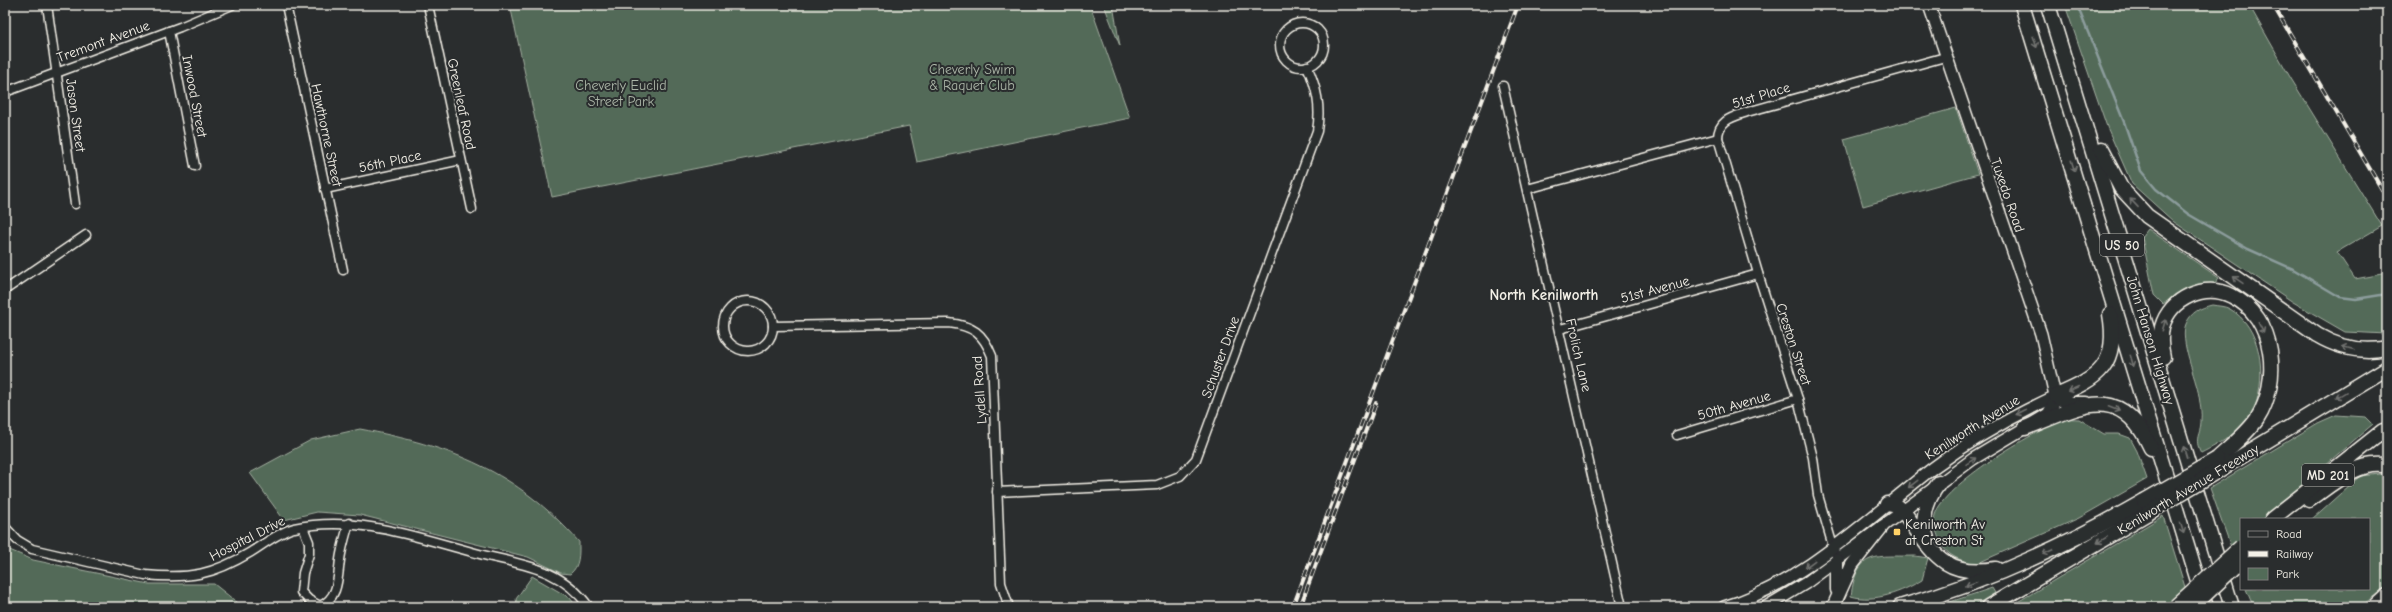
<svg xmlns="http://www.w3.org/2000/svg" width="2392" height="612" viewBox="0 0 2392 612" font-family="'Comic Neue',sans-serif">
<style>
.green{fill:#526b58;stroke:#a3aea0}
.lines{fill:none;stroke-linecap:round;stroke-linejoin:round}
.stream{stroke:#8c9c9c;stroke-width:2.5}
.minor-casing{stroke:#f4f1e8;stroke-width:11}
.secondary-casing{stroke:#f4f1e8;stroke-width:14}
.primary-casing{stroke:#f4f1e8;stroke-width:15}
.motorway-casing{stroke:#f4f1e8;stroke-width:17}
.minor{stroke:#2a2d2e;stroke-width:8}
.secondary{stroke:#2a2d2e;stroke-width:11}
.primary{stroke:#2a2d2e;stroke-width:12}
.motorway{stroke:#2a2d2e;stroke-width:14}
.rail-casing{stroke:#f4f1e8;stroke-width:4}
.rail{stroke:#2a2d2e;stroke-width:2.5;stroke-dasharray:8;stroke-linecap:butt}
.motorway-bridge-casing{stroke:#f4f1e8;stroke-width:17;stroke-linecap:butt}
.motorway-bridge{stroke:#2a2d2e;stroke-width:14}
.oneway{stroke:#71726f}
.poi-dot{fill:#ffd166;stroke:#2a2d2e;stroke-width:1.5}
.labels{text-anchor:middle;stroke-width:4;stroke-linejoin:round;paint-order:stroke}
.shield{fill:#2a2d2e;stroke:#b7b6b0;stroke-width:1}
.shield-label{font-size:13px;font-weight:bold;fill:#f4f1e8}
.street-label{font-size:14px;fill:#f4f1e8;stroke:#2a2d2e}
.park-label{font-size:14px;fill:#abb5a7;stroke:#2a2d2e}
.poi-label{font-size:14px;fill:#f4f1e8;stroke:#2a2d2e;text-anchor:start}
.neighbourhood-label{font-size:15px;font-weight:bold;fill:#f4f1e8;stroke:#2a2d2e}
</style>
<rect width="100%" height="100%" fill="#2a2d2e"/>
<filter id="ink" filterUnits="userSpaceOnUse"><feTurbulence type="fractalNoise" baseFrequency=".025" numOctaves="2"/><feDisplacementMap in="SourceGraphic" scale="8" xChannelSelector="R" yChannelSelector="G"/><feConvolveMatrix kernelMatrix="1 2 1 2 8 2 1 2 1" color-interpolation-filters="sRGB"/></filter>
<g filter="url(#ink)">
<g class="green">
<polygon points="510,5 1090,5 1130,118 917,162 909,126 552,197"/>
<polygon points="1104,5 1113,5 1120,46"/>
<polygon points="2065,5 2249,5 2290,77 2382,226 2337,252 2355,279 2387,273 2387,334 2345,332 2293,302 2174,222 2132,184 2107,127"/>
<polygon points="1956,108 1978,174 1863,206 1844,139"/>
<path d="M2148 229 2219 278 2214 284C2193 287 2180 292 2163 304L2154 295 2142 237Z"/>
<path d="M2212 305C2217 306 2225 306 2230 309 2261 327 2267 374 2255 406 2247 429 2221 443 2201 453 2193 437 2201 436 2201 421 2202 413 2200 404 2199 396 2196 378 2179 340 2186 324 2191 312 2200 308 2212 305Z"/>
<polygon points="2336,415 2366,417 2373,424 2262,519 2241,519 2241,539 2231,547 2210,488 2318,423"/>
<path d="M2079 419 2104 434H2119L2130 438 2137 451 2147 479 2079 518 1978 563C1964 563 1946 556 1940 542 1937 533 1933 524 1935 515 1943 485 2035 430 2064 420 2068 418 2074 419 2079 419Z"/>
<path d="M360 429C451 446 516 471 579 542 579 554 580 566 570 574L561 573 528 557 360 515 317 512 284 520 250 473 311 440Z"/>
<polygon points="2380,474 2387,477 2387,586 2360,607 2259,607 2251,601 2246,589 2369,589 2369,519 2312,519 2360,476"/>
<polygon points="2163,516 2185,587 2164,607 2009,607"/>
<polygon points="5,548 33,560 149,584 214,584 239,604 257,607 5,607"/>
<path d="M1915 556 1928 558 1922 580C1902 592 1874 603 1851 596 1857 549 1877 557 1915 556Z"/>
<polygon points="532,576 570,598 577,607 518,607 516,599"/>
<polygon points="1992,588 1995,593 1972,607 1935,607"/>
</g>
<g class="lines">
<polyline class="stream" points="2077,5 2124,122 2141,171 2156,189 2188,214 2248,249 2293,269 2340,297 2356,299 2387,294"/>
<g class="minor-casing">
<g id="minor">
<polyline points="47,5 75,204"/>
<polyline points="286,5 343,270"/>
<polyline points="428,5 472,209"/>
<circle cx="1302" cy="45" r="22"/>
<polyline points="169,31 195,166"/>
<polyline points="1503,86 1622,607"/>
<polyline points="5,92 180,27 232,5"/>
<polyline points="325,189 461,160"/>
<polyline points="1527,189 1718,138"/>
<polyline points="5,290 86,235"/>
<circle cx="748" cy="326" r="25"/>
<path d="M773 326 949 323C973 326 983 333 992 356L1001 583 1009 607"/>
<polyline points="1560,329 1758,274"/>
<polyline points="1677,435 1798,399"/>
<path d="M997 492 1157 485 1180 476 1196 459 1317 131C1321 107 1317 88 1307 66"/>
<path d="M5 527 17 540 32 549 145 575C190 579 213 575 251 552 264 544 279 532 294 528 355 515 413 536 472 552 517 565 558 564 589 607"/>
<path d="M303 527 309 542V554L303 573 301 592 309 600 320 606C341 597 337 573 341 554 343 544 346 533 349 523"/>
<path d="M1837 560 1818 495 1813 458 1798 399 1760 280 1718 138C1718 120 1733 117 1747 112L1945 57"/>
</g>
</g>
<g class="secondary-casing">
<g id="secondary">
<path d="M1724 607C1804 583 1868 518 1933 468 1972 439 2013 416 2056 396"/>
<polyline points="1766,607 1806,583 1973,459 2048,414 2056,400 2041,334 1929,5"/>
</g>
</g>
<g class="primary-casing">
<g id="primary">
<polyline points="1837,560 1837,590"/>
<polyline points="1833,607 1852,565 1882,527"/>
</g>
</g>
<g class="motorway-casing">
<g id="motorway">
<polyline points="2022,5 2206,607"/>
<polyline points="2048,5 2232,607"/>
<path d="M2101 150 2121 188 2147 216 2317 335C2339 348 2362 353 2387 348"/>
<path d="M2163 357C2161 348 2160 337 2162 327 2170 298 2205 282 2232 296 2276 317 2281 382 2257 419 2247 434 2230 447 2217 459"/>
<path d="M2086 404H2070L2056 396C2099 378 2119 365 2110 314"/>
<path d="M2025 428C2077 409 2119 378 2151 448"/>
<polyline points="2219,470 2387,368"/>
<path d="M2309 500C2331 485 2359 459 2387 466"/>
<path d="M1887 504 1897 506 1903 511C1932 550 1941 578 1996 569"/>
<polyline points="2272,519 2383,431"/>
<path d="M1928 542C1920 521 1926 500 1939 483"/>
<path d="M1900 607C1987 582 2066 546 2144 501"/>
<polyline points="1988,607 2148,513"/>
<polyline points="2375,607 2387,596"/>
</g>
</g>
<use href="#minor" class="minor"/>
<use href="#secondary" class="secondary"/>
<use href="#primary" class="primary"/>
<use href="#motorway" class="motorway"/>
<g class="rail-casing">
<g id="rail">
<polyline points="2273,5 2387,198"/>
<polyline points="1293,607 1518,5"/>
<polyline points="1300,607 1376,403"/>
</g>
</g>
<use href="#rail" class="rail"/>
<g class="motorway-bridge-casing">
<g id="motorway-bridge">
<polyline points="2144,501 2217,459"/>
<polyline points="2148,513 2219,470"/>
<polyline points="2176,606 2241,547"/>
<polyline points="2192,607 2241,561"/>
</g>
</g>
<use href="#motorway-bridge" class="motorway-bridge"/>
</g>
<defs><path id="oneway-shaft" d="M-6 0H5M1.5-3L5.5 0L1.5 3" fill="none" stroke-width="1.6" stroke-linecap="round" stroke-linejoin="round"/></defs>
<g class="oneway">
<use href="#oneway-shaft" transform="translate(2035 42) rotate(72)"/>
<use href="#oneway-shaft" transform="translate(2073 166) rotate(73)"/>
<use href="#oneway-shaft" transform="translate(2134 203) rotate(-133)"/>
<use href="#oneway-shaft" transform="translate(2238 280) rotate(-145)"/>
<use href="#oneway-shaft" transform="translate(2164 325) rotate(-73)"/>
<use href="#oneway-shaft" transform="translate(2261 328) rotate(63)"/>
<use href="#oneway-shaft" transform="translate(2348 348) rotate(-166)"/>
<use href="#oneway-shaft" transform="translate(2132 361) rotate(73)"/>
<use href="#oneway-shaft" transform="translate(2073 389) rotate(156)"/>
<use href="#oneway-shaft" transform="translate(2341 395) rotate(149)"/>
<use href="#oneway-shaft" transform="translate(2114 408) rotate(21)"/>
<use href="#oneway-shaft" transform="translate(2021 412) rotate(153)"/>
<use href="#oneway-shaft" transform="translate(2185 452) rotate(-107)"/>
<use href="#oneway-shaft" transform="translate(1971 461) rotate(-34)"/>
<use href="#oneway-shaft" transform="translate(1913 484) rotate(142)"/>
<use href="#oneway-shaft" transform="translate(2182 528) rotate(73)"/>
<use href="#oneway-shaft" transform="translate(2102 540) rotate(149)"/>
<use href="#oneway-shaft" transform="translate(2048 552) rotate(155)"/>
<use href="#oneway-shaft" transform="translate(1810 564) rotate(143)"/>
<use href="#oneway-shaft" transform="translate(1971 584) rotate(159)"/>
</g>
</g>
<rect class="poi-dot" x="1893" y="528" width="8" height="8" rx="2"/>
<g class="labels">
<g class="shield">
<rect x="2100" y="234" width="44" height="22" rx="3"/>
<rect x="2302" y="464" width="52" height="22" rx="3"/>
</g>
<g class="shield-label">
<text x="2122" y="250">US 50</text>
<text x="2328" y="480">MD 201</text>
</g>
<g class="street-label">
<text transform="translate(103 41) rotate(-20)" y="5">Tremont Avenue</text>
<text transform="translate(1761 95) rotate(-17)" y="5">51st Place</text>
<text transform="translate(195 96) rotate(79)" y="5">Inwood Street</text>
<text transform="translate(462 104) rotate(78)" y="5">Greenleaf Road</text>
<text transform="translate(76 115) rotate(82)" y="5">Jason Street</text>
<text transform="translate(327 135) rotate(78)" y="5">Hawthorne Street</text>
<text transform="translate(390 161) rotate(-12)" y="5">56th Place</text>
<text transform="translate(2008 195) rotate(71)" y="5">Tuxedo Road</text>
<text transform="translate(1655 289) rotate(-15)" y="5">51st Avenue</text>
<text transform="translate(2151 340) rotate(73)" y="5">John Hanson Highway</text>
<text transform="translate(1794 344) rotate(72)" y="5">Creston Street</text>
<text transform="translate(1579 355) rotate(77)" y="5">Frolich Lane</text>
<text transform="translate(1220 357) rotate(-70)" y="5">Schuster Drive</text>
<text transform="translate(979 390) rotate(-94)" y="5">Lydell Road</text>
<text transform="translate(1734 405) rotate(-16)" y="5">50th Avenue</text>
<text transform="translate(1972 427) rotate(-32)" y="5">Kenilworth Avenue</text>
<text transform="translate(2188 489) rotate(-31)" y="5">Kenilworth Avenue Freeway</text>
<text transform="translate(247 538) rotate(-27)" y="5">Hospital Drive</text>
</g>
<g class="park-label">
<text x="972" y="74">Cheverly Swim<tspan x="972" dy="16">&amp; Raquet Club</tspan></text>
<text x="621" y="90">Cheverly Euclid<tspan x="621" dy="16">Street Park</tspan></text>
</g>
<g class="poi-label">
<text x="1905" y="529">Kenilworth Av<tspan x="1905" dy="16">at Creston St</tspan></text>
</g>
<g class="neighbourhood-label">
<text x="1544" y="300">North Kenilworth</text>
</g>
</g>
<rect width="2392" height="612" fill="none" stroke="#2a2d2e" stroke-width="20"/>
<rect x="10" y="10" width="2372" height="592" fill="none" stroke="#f4f1e8" stroke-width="1.5" filter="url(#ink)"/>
<rect x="2240" y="518" width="130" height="72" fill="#2a2d2e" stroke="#7b7b78"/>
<rect x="2248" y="531" width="20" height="6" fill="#2a2d2e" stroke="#7b7b78"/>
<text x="2276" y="538" font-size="12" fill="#f4f1e8">Road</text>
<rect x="2248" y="551" width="20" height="6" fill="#f4f1e8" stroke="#7b7b78"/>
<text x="2276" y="558" font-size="12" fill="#f4f1e8">Railway</text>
<rect x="2248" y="568" width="20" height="12" fill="#526b58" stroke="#7b7b78"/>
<text x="2276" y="578" font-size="12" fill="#f4f1e8">Park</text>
</svg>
